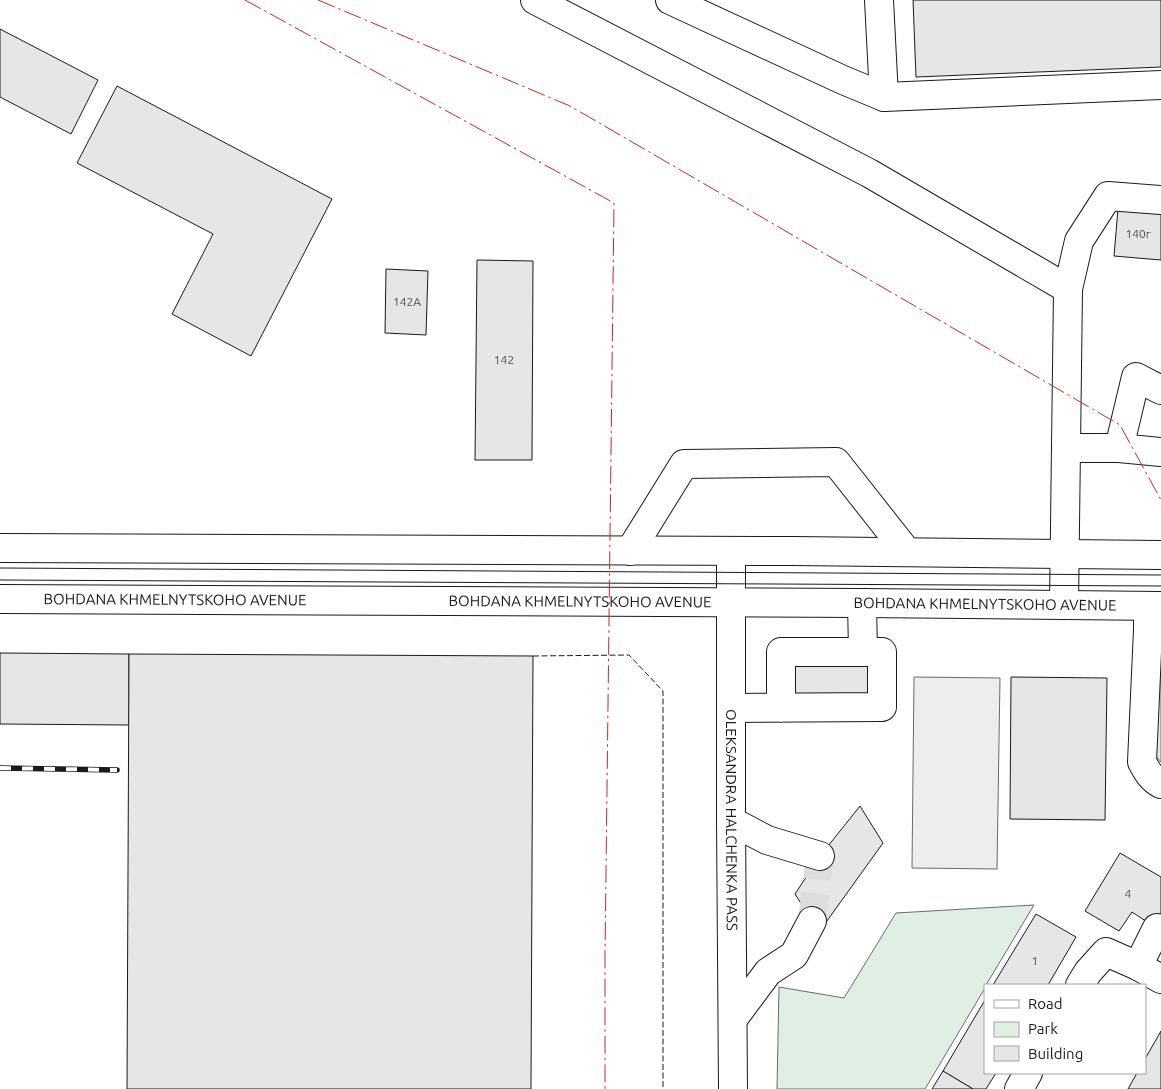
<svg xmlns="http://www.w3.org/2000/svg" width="1161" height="1089" viewBox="0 0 1161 1089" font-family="Ubuntu,sans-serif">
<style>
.green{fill:#e0efe3;stroke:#6a6a6a}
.parking{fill:#ededed;stroke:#6a6a6a}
.building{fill:#e6e6e6;stroke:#1a1a1a}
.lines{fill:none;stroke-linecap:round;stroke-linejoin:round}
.minor-tunnel{stroke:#ddd;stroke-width:28;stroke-dasharray:28 14;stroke-linecap:butt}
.minor-casing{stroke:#1a1a1a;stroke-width:30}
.major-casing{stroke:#1a1a1a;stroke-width:30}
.minor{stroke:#fff;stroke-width:28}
.major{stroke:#fff;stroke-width:28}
.tram{stroke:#1a1a1a;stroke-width:1}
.rail-casing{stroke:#1a1a1a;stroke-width:5.5}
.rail{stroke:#fff;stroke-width:4;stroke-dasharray:11;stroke-linecap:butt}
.fence{stroke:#1a1a1a;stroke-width:1;stroke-dasharray:6 2.5;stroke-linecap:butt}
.power{stroke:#c62828;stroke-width:1;stroke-dasharray:18 4 2.5 4;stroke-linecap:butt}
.labels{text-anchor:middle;stroke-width:4;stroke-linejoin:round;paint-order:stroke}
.number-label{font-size:12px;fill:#4d4d4d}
.street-label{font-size:15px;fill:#1a1a1a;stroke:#fff}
</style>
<rect width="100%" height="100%" fill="#fff"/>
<g class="green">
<polygon points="1161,635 1161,762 1154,754"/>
<polygon points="1034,905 986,985 985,985 985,988 925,1089 777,1089 779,987 844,998 896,913"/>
</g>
<polygon class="parking" points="914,677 1000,678 997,869 912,868"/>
<g class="building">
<polygon points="913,0 1161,0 1161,67 916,77"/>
<polygon points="0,29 98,80 71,134 0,97"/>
<polygon points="117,86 332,199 251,356 172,314 213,234 77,163"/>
<polygon points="1118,209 1161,213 1161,260 1114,256"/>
<polygon points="477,260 533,261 532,460 475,460"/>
<polygon points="386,269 428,271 426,335 385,333"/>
<polygon points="0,653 129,654 129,725 0,724"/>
<polygon points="129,654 533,656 531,1089 127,1089"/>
<polygon points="795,657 877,657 877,697 795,696"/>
<polygon points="1011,677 1107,678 1105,820 1010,819"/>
<polygon points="860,806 883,843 819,932 795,894 820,856"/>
<polygon points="1120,853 1161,877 1161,931 1132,912 1119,931 1085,911"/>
<polygon points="1036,914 1076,937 1048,985 993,985"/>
<polygon points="985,1000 985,1073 996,1073 986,1089 973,1089 943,1071"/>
<polygon points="1161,1031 1161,1089 1128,1089 1137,1073 1145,1073 1145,1059"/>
<polygon points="943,1071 973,1089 932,1089"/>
</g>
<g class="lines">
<polyline class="minor-tunnel" points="812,921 820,856"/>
<g class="minor-casing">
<g id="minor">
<polyline points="535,0 869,173 1068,289"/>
<polyline points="670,0 843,80 884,97"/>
<polyline points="879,0 884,97 1161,85"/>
<polyline points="1066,448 1119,448 1161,452"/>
<polyline points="1119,448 1136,377 1161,390"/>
<polyline points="630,551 684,464 836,462 907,552"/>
<polyline points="862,603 863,652"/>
<polyline points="1064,605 1068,289 1079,241 1108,196 1161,200"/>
<path d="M1148 606V630L1142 762C1147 771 1151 779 1161 784"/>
<polyline points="731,708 882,707 882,652 781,652 781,708"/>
<polyline points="731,821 767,840 820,856"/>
<polyline points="1138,966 1161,979"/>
<polyline points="1080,985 1088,972 1106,952 1138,966 1157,928"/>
<polyline points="733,1019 768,972 794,955 812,921"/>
<polyline points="1019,1089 1028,1073"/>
</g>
</g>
<g class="major-casing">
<g id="major">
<polyline points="0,548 793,551 1161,555"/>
<path id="s1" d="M731 551V821L733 1089"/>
<path id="s2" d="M0 599 862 603 1161 606"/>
</g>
</g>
<use href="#minor" class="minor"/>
<use href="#major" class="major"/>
<g class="tram">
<polyline points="0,568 1161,575"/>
<polyline points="0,580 1161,586"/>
</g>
<g class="rail-casing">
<polyline id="rail" points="0,768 117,770"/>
</g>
<use href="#rail" class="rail"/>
<polyline class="fence" points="533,656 629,655 663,691 663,1089"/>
<g class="power">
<polyline points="245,0 614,203 605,956 605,1089"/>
<polyline points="318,0 570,106 1120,425 1161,500"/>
</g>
</g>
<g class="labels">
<g class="number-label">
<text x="1138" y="238">140г</text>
<text x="407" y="306">142А</text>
<text x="504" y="364">142</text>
<text x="1128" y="898">4</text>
<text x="1035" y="965">1</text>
</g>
<g class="street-label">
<text dy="5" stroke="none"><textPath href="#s2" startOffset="175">BOHDANA KHMELNYTSKOHO AVENUE</textPath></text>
<text dy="5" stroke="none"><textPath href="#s2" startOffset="580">BOHDANA KHMELNYTSKOHO AVENUE</textPath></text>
<text dy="5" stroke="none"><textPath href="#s2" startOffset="985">BOHDANA KHMELNYTSKOHO AVENUE</textPath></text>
<text dy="5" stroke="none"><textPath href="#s1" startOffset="269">OLEKSANDRA HALCHENKA PASS</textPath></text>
</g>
</g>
<rect x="984" y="984" width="162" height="90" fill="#ffffff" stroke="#a3a3a3"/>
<rect x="994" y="1000" width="25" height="8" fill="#ffffff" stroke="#a3a3a3"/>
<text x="1028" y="1009" font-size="15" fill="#1a1a1a">Road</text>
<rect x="994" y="1022" width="25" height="15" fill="#e0efe3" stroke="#a3a3a3"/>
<text x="1028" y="1034" font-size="15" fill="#1a1a1a">Park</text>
<rect x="994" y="1046" width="25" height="15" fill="#e6e6e6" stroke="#a3a3a3"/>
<text x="1028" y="1059" font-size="15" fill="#1a1a1a">Building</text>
</svg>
